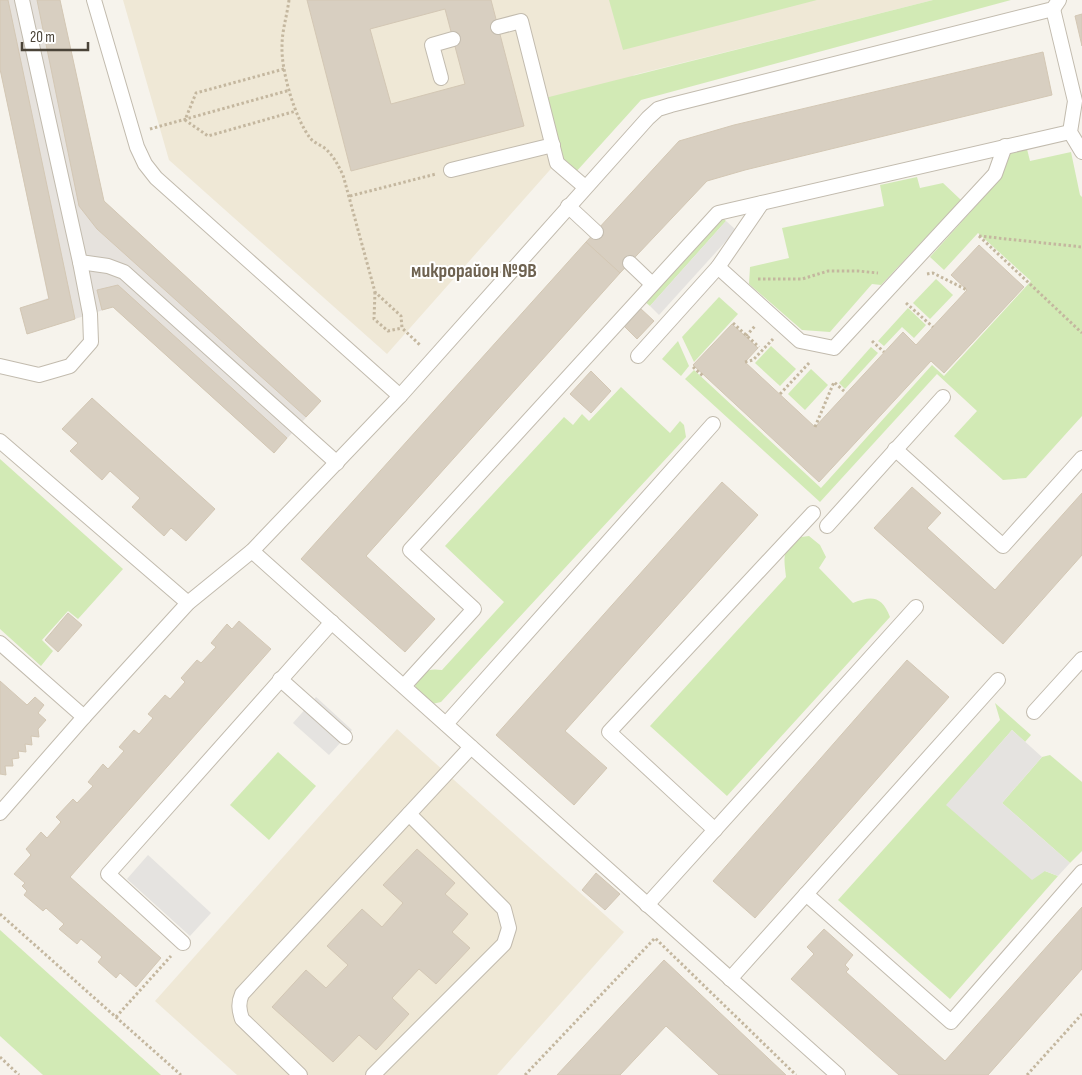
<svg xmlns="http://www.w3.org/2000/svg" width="1082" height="1075" viewBox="0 0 1082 1075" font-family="'Sofia Sans Condensed',sans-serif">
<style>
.industrial{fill:#e6e2dd}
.education{fill:#efe8d6}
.green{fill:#d2eab5}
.parking{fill:#e5e3e0}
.building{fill:#d8cfc1;stroke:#d3c7b4;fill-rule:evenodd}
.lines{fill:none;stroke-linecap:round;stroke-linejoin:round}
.service-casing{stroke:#c2bbae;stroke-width:16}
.path{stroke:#c4b79f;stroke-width:3;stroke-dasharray:2.5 2.5;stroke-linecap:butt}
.service{stroke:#fff;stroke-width:14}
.labels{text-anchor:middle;stroke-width:4;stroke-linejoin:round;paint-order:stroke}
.neighbourhood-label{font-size:20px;font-weight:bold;fill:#6e6250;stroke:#fff}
</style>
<rect width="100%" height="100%" fill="#f6f3ec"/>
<polygon class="industrial" points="0,0 60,0 104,201 321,401 274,453 113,307 27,334 20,308 48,298 0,69"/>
<g class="education">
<polygon points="123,0 933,0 634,75 387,354 169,160"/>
<polygon points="397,729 624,932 497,1075 237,1075 155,1001"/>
</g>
<g class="green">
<polygon points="609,0 817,0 623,50"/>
<polygon points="933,0 1011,0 641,100 575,173 559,160 545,98"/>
<polygon points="1027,149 1030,161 1071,152 1080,195 1082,197 1082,416 1026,478 1003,480 954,436 977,411 937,374 820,502 685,379 694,370 821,488 932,365 944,376 1031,281 978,233 944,270 930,257 1001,178 1011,152"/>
<polygon points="917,177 920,188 943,183 961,200 881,285 872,284 830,332 802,330 749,284 750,267 789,258 782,228 884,206 880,185"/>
<polygon points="721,216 726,221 650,306 644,301"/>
<polygon points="936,279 953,295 930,319 913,303"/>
<polygon points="719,297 738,314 694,362 682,337"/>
<polygon points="908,308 926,325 914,338 902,327 884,346 878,341"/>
<polygon points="678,341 689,366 681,376 662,359"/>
<polygon points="771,346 796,369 780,386 755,363"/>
<polygon points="871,347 878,353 845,389 839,383"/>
<polygon points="811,369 828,385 805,410 788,394"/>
<path d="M621 387 670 433 680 421 684 425 686 437 441 702 432 704 416 692 415 682C423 671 428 668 442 670L504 602 445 546 564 417 573 425 582 414 589 421Z"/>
<polygon points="0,459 123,569 78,619 68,611 42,640 53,651 41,666 0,629"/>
<path d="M809 536 820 545 826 557 819 568 853 603C873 595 882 597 890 617L727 796 650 726 786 577C784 559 782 553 794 538Z"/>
<polygon points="995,703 1031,735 1025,742 1012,730 947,805 1045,871 1058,876 950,999 838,900 1000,720"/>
<polygon points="278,752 316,786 269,840 230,805"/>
<polygon points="1050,755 1082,782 1082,851 1070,863 1002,803 1042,757"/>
<polygon points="0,930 161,1075 43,1075 0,1036"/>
</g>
<g class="parking">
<polygon points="726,221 736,230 659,315 650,306"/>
<polygon points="316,697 352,730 329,755 293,723"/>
<polygon points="1012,730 1042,757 1002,803 1070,863 1058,876 1045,871 1032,880 946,805"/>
<polygon points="148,855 211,913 190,936 127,879"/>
</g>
<g class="building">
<polygon points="0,0 8,0 75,319 27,334 20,308 49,299 0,69"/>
<polygon points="37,0 60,0 104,201 321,401 306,417 97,229 79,206"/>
<path d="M307 0H491L524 126 351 171ZM445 9 465 84 391 104 370 29Z"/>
<polygon points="1082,14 1082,46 1075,16"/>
<polygon points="1043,52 1052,95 745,170 707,181 620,273 586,242 679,141 734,125"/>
<polygon points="586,242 620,273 366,556 435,619 405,652 301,559"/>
<polygon points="979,245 1024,287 944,373 931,361 819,482 693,365 732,324 758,348 745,362 815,427 903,332 916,345 967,290 951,275"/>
<polygon points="118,285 287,438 274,453 113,307 102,310 97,290"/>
<polygon points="640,308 654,321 637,339 624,326"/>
<polygon points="591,371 611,391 591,413 570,394"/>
<polygon points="92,398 215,509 186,541 171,528 164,536 132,507 140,498 110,471 102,480 70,451 78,443 62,429"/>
<polygon points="722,482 758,515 565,731 607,768 574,805 496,735"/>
<polygon points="912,487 941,513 927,528 995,590 1082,493 1082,555 1003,644 874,528"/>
<polygon points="68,613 82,625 58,652 45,640"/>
<polygon points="239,621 271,649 70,877 161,958 136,987 120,973 116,978 98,962 102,957 81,939 77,944 59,929 64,924 46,908 43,911 24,895 27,891 22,886 25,883 14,874 31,855 26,849 41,832 47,838 61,822 56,817 73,799 77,803 93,786 88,782 103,764 108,769 124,751 119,747 134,730 139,734 153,718 148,714 165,695 170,699 185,682 181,678 197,660 201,663 216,647 211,643 227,624 232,629"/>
<polygon points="907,660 949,697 755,918 713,881"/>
<polygon points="0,681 27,705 35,697 44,705 38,713 46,720 38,729 39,737 31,736 32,745 25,744 26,752 18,751 19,758 12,759 13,766 5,766 6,775 0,774"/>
<polygon points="417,849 455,883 445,894 468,914 452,932 470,948 436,984 419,969 392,998 409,1014 376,1050 359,1035 333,1062 272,1007 306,970 326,988 348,965 327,946 362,909 382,927 403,903 383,885"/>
<polygon points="596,873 620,894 605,910 582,890"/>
<polygon points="1082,907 1082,969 988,1075 899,1075 791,979 814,954 807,947 824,929 853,955 845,965 849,969 846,972 945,1061"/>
<polygon points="664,960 786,1075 719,1075 666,1026 620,1075 557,1075"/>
</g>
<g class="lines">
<g class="service-casing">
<g id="service">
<polyline points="94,0 137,147 145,164 156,178 400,396"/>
<polyline points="1053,9 1075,101 1070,132 1082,152"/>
<polyline points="498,27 521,21 557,163 585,187"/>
<polyline points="441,78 432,45 453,39"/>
<polyline points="451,170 553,145"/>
<polyline points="568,206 596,232"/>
<polyline points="80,262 108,266 124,272 337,463"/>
<polyline points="630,263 652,284"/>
<polyline points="718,267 800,341 834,348 995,174 1005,146"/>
<polyline points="638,356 718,267 762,203"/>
<polyline points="0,366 39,375 70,366 91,342 90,314 80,262 22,0"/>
<polyline points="0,441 188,603"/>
<polyline points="895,449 1003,546 1082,458"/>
<polyline points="827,526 943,397"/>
<polyline points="252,551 838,1075"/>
<polyline points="0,643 84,717"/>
<polyline points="280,679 345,737"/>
<polyline points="404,686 474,609 410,550 718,213 1070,132"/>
<polyline points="1034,712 1082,659"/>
<polyline points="446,724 713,424"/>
<polyline points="0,813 84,717 188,603 252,551 400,396 648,118 658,109 671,105 1053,9 1059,0"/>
<polyline points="715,830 609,732 813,513"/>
<polyline points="806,894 951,1022 1082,872"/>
<polyline points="647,905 916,607"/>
<polyline points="183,943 108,874 332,622"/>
<polyline points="730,979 998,680"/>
<path d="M300 1075 242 1019C239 1010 238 1003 242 994L471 747"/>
<polyline points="373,1075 504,944 509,928 504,909 409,814"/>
</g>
</g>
<g class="path">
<path d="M289 0C287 16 282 30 282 46 281 71 295 118 310 138 314 143 321 145 326 149 334 157 338 165 343 175L375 292 401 316 402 328 421 346"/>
<polyline points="284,69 196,93 185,120 208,136 296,111"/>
<polyline points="150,129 290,90"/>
<polyline points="350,196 436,174"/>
<polyline points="979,236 1082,333"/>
<polyline points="979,236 1082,247"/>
<polyline points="927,274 933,273 967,290"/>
<polyline points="758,279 802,279 828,271 858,271 878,273"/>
<polyline points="375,292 374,319 388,331 402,328"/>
<polyline points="906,303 933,327"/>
<polyline points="733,323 759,347"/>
<polyline points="746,336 756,325"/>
<polyline points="872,341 884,352"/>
<polyline points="745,362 753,360 773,339"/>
<polyline points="693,367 703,376 704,375"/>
<polyline points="780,394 810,362"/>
<polyline points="815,427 834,382 846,393"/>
<polyline points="0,914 181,1075"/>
<polyline points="116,1017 171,956"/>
<polyline points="0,1057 19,1075"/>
<polyline points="525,1075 655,938 796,1075"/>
<polyline points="1027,1075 1082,1014"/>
</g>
<use href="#service" class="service"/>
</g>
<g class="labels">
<g class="neighbourhood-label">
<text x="474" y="277">микрорайон №9В</text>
</g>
</g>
<path d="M22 42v8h66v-8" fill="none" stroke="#4b4439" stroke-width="2.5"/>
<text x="30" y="42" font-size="15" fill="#4b4439" stroke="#ffffff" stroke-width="4" paint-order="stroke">20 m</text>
</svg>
